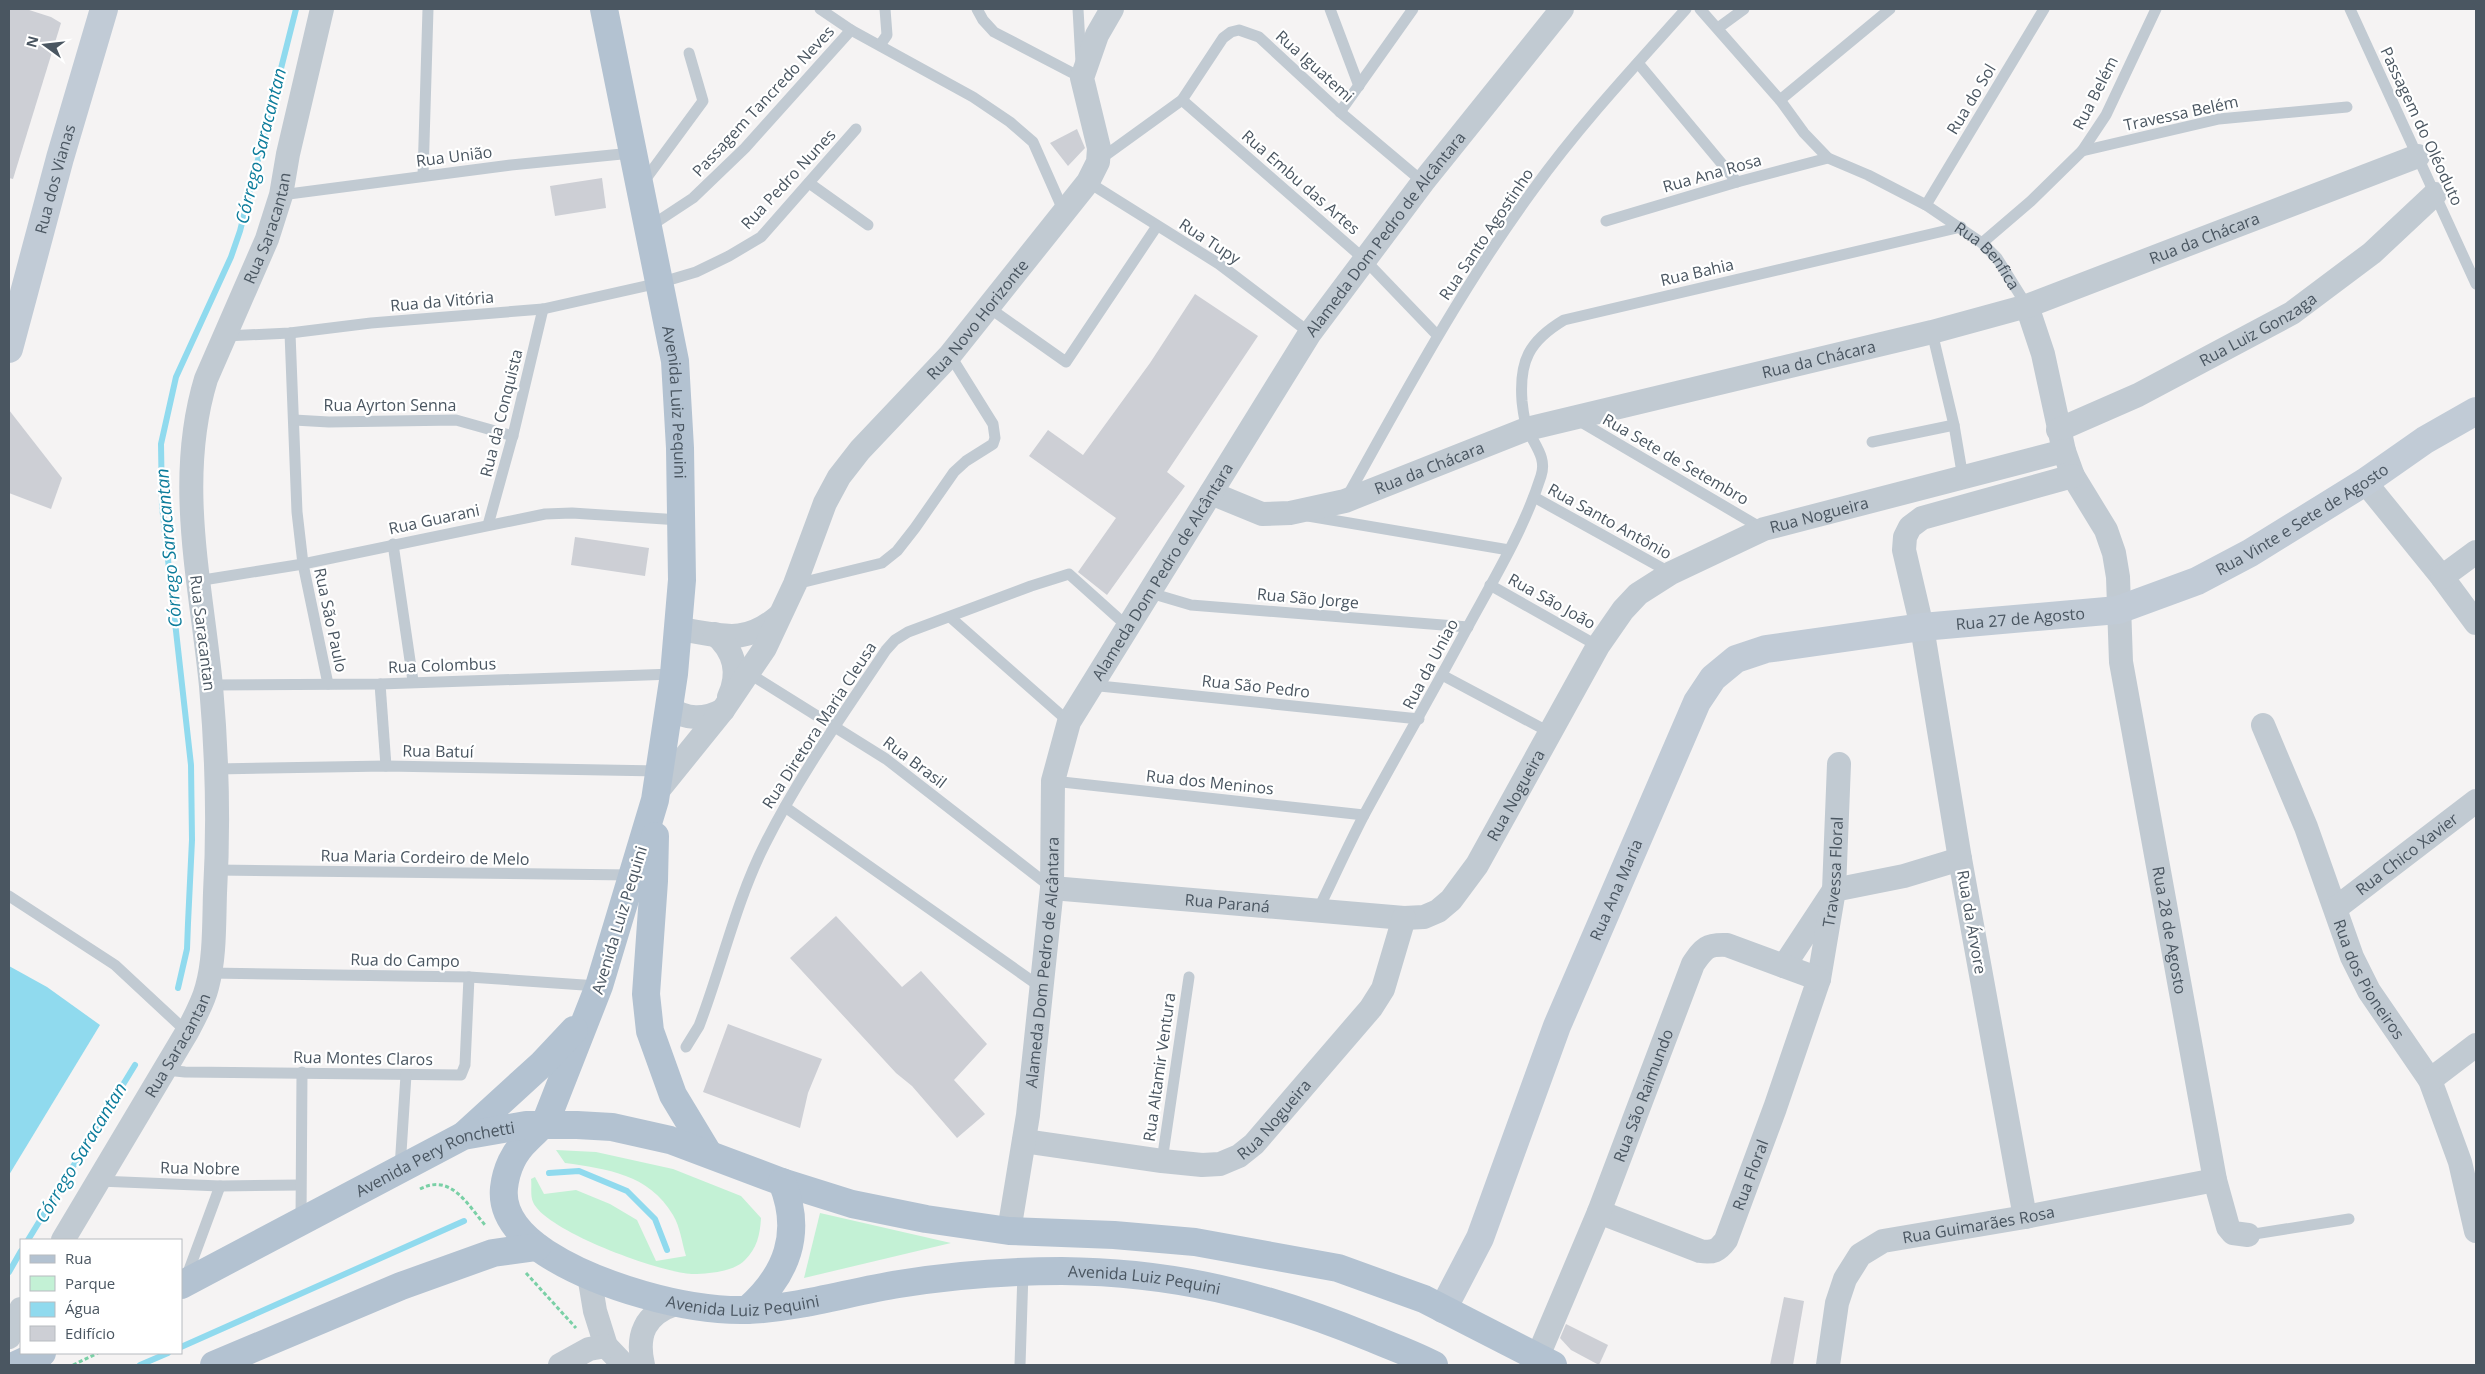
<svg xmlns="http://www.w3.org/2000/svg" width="2485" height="1374" viewBox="0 0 2485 1374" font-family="'Open Sans',sans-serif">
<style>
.green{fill:#c3f1d5}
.water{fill:#90daee}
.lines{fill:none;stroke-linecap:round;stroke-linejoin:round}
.stream{stroke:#90daee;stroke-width:6}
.building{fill:#cdcfd5}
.path{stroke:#7ad0a6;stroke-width:3;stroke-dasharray:4 2.5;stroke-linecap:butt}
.lane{stroke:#c1cad2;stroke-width:11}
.street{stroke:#c1cad2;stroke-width:24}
.secondary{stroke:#c1cbd6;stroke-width:28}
.primary{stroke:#b3c2d1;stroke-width:28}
.labels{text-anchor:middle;stroke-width:4.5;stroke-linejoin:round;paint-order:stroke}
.street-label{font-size:16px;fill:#4a5661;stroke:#fff}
.water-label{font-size:18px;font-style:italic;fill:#0c7c9b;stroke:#fff}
</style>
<rect width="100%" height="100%" fill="#f5f3f3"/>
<g class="green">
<path d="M556 1150 596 1152 673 1169 741 1196 761 1218C760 1235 757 1248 745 1260 735 1271 709 1274 694 1274 663 1274 545 1231 533 1202 530 1196 532 1185 531 1179L535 1177 544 1194 576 1190 610 1204 637 1220 656 1261 686 1256C682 1243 680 1226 673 1215 649 1174 607 1169 565 1163Z"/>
<polygon points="820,1213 951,1243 804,1278"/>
</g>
<polygon class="water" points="9,966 47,987 100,1025 9,1175"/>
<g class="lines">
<g class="stream">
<polyline points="178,988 187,949 188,923 192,840 191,765 162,506 161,444 176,377 231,257 240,231 296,9"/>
<polyline points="549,1173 579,1171 627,1191 655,1219 667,1250"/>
<polyline points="28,1240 135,1065"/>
<polyline points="9,1272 21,1251"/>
<polyline points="181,1347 464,1221"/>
<polyline points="140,1365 168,1353"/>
</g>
</g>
<g class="building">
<polygon points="9,9 26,9 51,17 61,23 13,179 9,178"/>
<polygon points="1077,129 1085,148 1068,166 1050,143"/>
<polygon points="602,178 606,208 555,216 550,186"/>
<polygon points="1195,294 1258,336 1167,472 1185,486 1107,595 1078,572 1116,518 1029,456 1048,430 1083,455 1150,363"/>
<polygon points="9,410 62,478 51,509 9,493"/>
<polygon points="575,537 649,548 645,576 571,565"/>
<polygon points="836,916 902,987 921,971 987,1044 954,1080 985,1114 957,1138 912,1086 896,1073 790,958"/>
<polygon points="728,1024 822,1059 808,1093 800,1128 703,1092"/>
<polygon points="1784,1297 1804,1301 1793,1365 1770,1365"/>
<polygon points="1566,1324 1608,1345 1599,1365 1571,1350 1560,1338"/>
</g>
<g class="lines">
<g class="path">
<path d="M420 1189C451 1173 467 1204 485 1225"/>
<polyline points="526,1273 576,1328"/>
<polyline points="73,1365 98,1353"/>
</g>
<g class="lane">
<polyline points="820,9 851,30 973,97 1010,122 1033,142 1064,212"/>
<polyline points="977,9 983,20 994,32 1082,78"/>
<polyline points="1078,9 1081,62"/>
<polyline points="1330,9 1359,86"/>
<path id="s1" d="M1700 9 1780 100 1804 133 1828 158 1868 175 1926 205 1982 243 1997 258 2027 306"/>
<polyline points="2350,9 2476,284"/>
<polyline points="1718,28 1744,9"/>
<polyline points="880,45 887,35 885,9"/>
<polyline points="1638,63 1737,182"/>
<polyline points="1182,100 1364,259 1437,335"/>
<polyline points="1780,100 1890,9"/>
<polyline points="1340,112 1413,9"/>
<polyline points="2082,151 2219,119 2347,107"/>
<polyline points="1099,160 1182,100 1223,38 1231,32 1239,30 1259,37 1340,112 1423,182"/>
<polyline points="423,176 428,9"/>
<polyline points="1088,182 1219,264 1310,333"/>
<polyline points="809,183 868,225"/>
<polyline points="642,184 703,101 689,53"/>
<polyline points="281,195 511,165 632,153"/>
<polyline points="1926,205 2044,9"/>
<polyline points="1606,221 1737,182 1828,158"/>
<polyline points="649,227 693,198 745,148 851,30"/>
<polyline points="1982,243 2031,201 2082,151 2106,115 2156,9"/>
<polyline points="988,307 1066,362 1157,226"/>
<polyline points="1932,332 1954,425 1963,478"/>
<polyline points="290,333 297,512 303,564 328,684"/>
<polyline points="225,336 290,333 371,323 543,309 659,283 696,272 729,256 761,237 856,129"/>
<polyline points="1576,419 1763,529"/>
<polyline points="294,420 329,422 456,420 513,436"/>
<polyline points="1872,442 1954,425"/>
<path d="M1347 497C1405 393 1462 287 1533 190 1579 126 1634 67 1686 9"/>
<polyline points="1534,497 1671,573"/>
<polyline points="1308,516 1509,550"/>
<polyline points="488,525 514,431 543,309"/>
<polyline points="393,544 413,681"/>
<polyline points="197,581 303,564 545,514 572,513 680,520"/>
<polyline points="796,584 882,563 897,551 915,528 954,472 966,461 993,444 995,438 993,424 950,355"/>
<polyline points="1490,585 1598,646"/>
<polyline points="1147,592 1191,605 1468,627"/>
<polyline points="950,617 1069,722"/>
<polyline points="750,674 886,759 1052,888"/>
<polyline points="1442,675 1551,733"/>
<polyline points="380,684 386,766"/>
<polyline points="211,685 380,684 674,674"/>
<polyline points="1090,685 1419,719"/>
<polyline points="216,769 386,766 659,771"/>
<polyline points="1053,781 1364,815"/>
<polyline points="785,807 1042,988"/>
<polyline points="216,870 632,875"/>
<polyline points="9,896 115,965 187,1032"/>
<path d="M1318 910C1333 879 1348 846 1364 815 1397 754 1432 694 1465 632 1492 582 1524 530 1541 476 1547 458 1535 446 1528 430 1524 422 1523 410 1522 401 1519 361 1529 341 1564 320L1961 227"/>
<polyline points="210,973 469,977 598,986"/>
<path d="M686 1047 699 1026C722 966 736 901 765 844 799 776 844 713 886 650L895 640 908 632 1031 586 1069 574 1128 627"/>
<polyline points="166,1070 185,1072 461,1075 465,1065 469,977"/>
<polyline points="1162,1161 1189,977"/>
<polyline points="400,1168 406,1075"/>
<polyline points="99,1181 220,1186 300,1185"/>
<polyline points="301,1220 302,1072"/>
<polyline points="2248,1235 2349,1219"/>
<polyline points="186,1278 220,1186"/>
<polyline points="1020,1365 1023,1272"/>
</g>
<g class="street">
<path id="s2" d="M2027 306 2043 354 2064 451 2073 476 2106 530 2114 553 2118 577 2121 662 2215 1180 2228 1227 2233 1233 2248 1235"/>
<path id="s3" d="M2058 430 2138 395 2292 313 2372 253 2435 194"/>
<polyline points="2365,482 2442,577 2476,623"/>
<path id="s4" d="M1211 493 1262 514 1290 513 1345 501 1527 429 1932 332 2027 306 2418 156"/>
<polyline points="2442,577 2476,552"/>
<path d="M679 629C721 635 744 646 779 616"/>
<path d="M715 634C735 651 740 674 729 697"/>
<path d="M669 708C687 720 704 720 723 710"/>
<path id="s5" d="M2263 725 2306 827 2352 957 2369 991 2430 1080 2460 1162 2476 1231"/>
<path id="s6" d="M656 793 723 710 765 648 795 584 825 503 839 477 860 450 950 355 1088 182 1098 162 1099 148 1082 78 1097 35 1112 9"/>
<path id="s7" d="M1052 888 1404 918 1424 917 1438 911 1451 900 1477 865 1598 646 1623 610 1638 594 1671 573 1764 529 2064 451"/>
<path id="s8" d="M2336 908 2476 801"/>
<polyline points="1784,966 1834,890 1904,876 1960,859"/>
<polyline points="2430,1080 2476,1045"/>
<path id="s9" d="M1024 1141 1162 1161 1202 1165 1220 1164 1239 1156 1254 1144 1371 1008 1383 989 1404 918"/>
<path id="s10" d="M1599 1212 1700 1251C1713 1253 1718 1251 1726 1240L1775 1108 1819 979 1834 890 1839 764"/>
<polyline points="2025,1217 1960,859 1922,627 1904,550 1905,537 1910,527 1922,518 2073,476"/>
<path id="s11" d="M1009 1231 1028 1115 1052 888 1053 781 1069 722 1310 333 1423 182 1562 9"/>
<path id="s12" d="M63 1240 187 1032C195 1017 203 1003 207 987 215 958 214 923 215 893 219 824 217 754 211 686 201 583 175 481 206 379L267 239 281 195 288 154 322 9"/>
<polyline points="589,1275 595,1311 606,1346 624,1365"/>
<polyline points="9,1337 21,1309"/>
<path id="s13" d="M1538 1356 1599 1212 1693 964C1704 948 1707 944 1727 945L1819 979"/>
<polyline points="560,1365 589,1349 606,1346"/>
<path d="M643 1365C636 1335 645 1314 675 1304"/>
<path id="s14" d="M1828 1365 1837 1303 1845 1279 1860 1255 1883 1241 2025 1217 2215 1180"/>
</g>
<g class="secondary">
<path id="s15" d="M9 349 60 158 104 9"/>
<path id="s16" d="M1443 1309 1480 1238 1557 1026 1697 702 1713 678 1736 659 1766 649 1922 627 2118 610 2197 581 2250 553 2365 482 2425 440 2476 411"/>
</g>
<g class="primary">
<path id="s17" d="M604 9 675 361 680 448 682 580 674 674 655 800 599 986 548 1116C543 1127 535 1131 527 1140 514 1152 506 1170 504 1188 501 1217 523 1238 546 1253 597 1286 687 1312 748 1310 799 1308 849 1292 899 1284 953 1275 1007 1271 1062 1271 1174 1272 1266 1295 1369 1337 1390 1346 1413 1354 1434 1365"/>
<polyline points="655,836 654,881 646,994 650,1031 673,1095 708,1153"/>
<polyline points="463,1136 542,1064 574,1030"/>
<path id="s18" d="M181 1285 463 1136 526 1125H577L612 1127 670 1140 782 1182 852 1204 926 1219 1009 1231 1114 1235 1195 1242 1338 1268 1424 1299 1553 1365"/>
<path d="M747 1310C787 1275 803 1233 782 1182"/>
<polyline points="16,1365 42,1353"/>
<polyline points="214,1365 401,1286 493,1253 537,1247"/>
</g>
</g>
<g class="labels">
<g class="street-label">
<text transform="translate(1315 66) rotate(42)" y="6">Rua Iguatemi</text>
<text transform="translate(2095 93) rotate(-63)" y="6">Rua Belém</text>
<text transform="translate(1971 99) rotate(-59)" y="6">Rua do Sol</text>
<text transform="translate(763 101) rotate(-47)" y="6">Passagem Tancredo Neves</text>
<text transform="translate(2181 113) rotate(-12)" y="6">Travessa Belém</text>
<text transform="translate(2422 126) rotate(65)" y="6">Passagem do Oléoduto</text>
<text transform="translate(454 156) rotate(-7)" y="6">Rua União</text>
<text transform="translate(1712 173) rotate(-16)" y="6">Rua Ana Rosa</text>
<text dy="6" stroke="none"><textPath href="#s15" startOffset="176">Rua dos Vianas</textPath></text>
<text transform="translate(788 179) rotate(-47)" y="6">Rua Pedro Nunes</text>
<text transform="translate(1301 182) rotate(41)" y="6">Rua Embu das Artes</text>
<text dy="6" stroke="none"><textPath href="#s12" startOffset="1066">Rua Saracantan</textPath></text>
<text dy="6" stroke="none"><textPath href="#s11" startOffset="1096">Alameda Dom Pedro de Alcântara</textPath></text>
<text transform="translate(1486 234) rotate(-56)" y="6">Rua Santo Agostinho</text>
<text dy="6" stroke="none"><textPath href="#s4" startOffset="1040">Rua da Chácara</textPath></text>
<text transform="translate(1210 241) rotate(33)" y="6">Rua Tupy</text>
<text dy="6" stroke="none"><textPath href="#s1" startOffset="386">Rua Benfica</textPath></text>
<text transform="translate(1697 272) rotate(-13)" y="6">Rua Bahia</text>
<text transform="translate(442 301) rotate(-5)" y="6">Rua da Vitória</text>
<text dy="6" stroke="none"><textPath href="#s6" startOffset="578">Rua Novo Horizonte</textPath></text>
<text dy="6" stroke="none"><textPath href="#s3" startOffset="224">Rua Luiz Gonzaga</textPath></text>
<text dy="6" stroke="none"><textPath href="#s4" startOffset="635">Rua da Chácara</textPath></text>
<text dy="6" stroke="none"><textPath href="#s17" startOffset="400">Avenida Luiz Pequini</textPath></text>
<text x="390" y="411">Rua Ayrton Senna</text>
<text transform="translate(501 413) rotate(-76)" y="6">Rua da Conquista</text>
<text transform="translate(1676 459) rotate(30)" y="6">Rua Sete de Setembro</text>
<text dy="6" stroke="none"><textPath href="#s4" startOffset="230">Rua da Chácara</textPath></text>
<text dy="6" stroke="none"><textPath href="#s7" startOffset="964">Rua Nogueira</textPath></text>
<text dy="6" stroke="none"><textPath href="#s16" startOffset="1309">Rua Vinte e Sete de Agosto</textPath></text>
<text transform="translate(434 519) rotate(-12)" y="6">Rua Guarani</text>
<text transform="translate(1610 521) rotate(29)" y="6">Rua Santo Antônio</text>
<text dy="6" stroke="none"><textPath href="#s11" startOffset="691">Alameda Dom Pedro de Alcântara</textPath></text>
<text transform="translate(1308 598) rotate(5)" y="6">Rua São Jorge</text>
<text transform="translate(1552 601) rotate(29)" y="6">Rua São João</text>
<text dy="6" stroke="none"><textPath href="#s16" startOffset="1005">Rua 27 de Agosto</textPath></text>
<text transform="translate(331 620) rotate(78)" y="6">Rua São Paulo</text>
<text transform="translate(203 633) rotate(83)" y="6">Rua Saracantan</text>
<text transform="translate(1430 664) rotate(-62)" y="6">Rua da Uniao</text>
<text transform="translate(442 665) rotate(-2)" y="6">Rua Colombus</text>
<text transform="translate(1256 686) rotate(6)" y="6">Rua São Pedro</text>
<text transform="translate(819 725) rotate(-57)" y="6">Rua Diretora Maria Cleusa</text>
<text transform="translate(438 751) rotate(1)" y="6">Rua Batuí</text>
<text transform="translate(915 762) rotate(37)" y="6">Rua Brasil</text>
<text transform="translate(1210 782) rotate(6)" y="6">Rua dos Meninos</text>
<text dy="6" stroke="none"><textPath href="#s7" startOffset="529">Rua Nogueira</textPath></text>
<text dy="6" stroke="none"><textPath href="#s8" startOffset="89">Rua Chico Xavier</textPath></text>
<text transform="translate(425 857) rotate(1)" y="6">Rua Maria Cordeiro de Melo</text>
<text dy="6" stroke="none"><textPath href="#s10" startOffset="524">Travessa Floral</textPath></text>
<text dy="6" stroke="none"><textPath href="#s16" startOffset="454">Rua Ana Maria</textPath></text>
<text dy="6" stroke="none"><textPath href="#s7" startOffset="176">Rua Paraná</textPath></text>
<text transform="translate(619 920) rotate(-73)" y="6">Avenida Luiz Pequini</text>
<text transform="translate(1972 922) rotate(80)" y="6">Rua da Árvore</text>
<text dy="6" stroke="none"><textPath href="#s2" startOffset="646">Rua 28 de Agosto</textPath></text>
<text transform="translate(405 960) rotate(1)" y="6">Rua do Campo</text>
<text dy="6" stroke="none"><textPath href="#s11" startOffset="271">Alameda Dom Pedro de Alcântara</textPath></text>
<text dy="6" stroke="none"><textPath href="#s5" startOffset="276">Rua dos Pioneiros</textPath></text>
<text dy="6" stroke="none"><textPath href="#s12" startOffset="226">Rua Saracantan</textPath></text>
<text transform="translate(363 1058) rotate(1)" y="6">Rua Montes Claros</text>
<text transform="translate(1159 1067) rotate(-82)" y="6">Rua Altamir Ventura</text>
<text dy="6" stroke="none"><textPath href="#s13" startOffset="281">Rua São Raimundo</textPath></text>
<text dy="6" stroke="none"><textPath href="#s9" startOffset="269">Rua Nogueira</textPath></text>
<text dy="6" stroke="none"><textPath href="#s18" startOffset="285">Avenida Pery Ronchetti</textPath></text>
<text transform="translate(200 1168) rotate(1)" y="6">Rua Nobre</text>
<text dy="6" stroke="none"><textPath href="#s10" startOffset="208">Rua Floral</textPath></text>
<text dy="6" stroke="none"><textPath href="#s14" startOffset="240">Rua Guimarães Rosa</textPath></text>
<text dy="6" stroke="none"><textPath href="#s17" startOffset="1914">Avenida Luiz Pequini</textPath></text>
<text dy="6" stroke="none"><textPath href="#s17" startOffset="1509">Avenida Luiz Pequini</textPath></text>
</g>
<g class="water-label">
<text transform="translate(261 146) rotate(-76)" y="6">Córrego Saracantan</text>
<text transform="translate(169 548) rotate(-95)" y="6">Córrego Saracantan</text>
<text transform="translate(81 1153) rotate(-59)" y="6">Córrego Saracantan</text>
</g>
</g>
<rect width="2485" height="1374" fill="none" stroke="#4a5661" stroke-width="20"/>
<rect x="20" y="1239" width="162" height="115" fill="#ffffff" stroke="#b7bbc0"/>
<rect x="30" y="1255" width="25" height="8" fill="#b3c2d1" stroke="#b7bbc0"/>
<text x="65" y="1264" font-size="15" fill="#4a5661">Rua</text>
<rect x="30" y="1276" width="25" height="15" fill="#c3f1d5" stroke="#b7bbc0"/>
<text x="65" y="1289" font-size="15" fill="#4a5661">Parque</text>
<rect x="30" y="1302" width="25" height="15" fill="#90daee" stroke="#b7bbc0"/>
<text x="65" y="1314" font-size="15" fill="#4a5661">Água</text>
<rect x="30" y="1326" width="25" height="15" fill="#cdcfd5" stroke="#b7bbc0"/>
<text x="65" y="1339" font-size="15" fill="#4a5661">Edifício</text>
<g transform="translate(45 45) rotate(285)" stroke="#ffffff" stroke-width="4" paint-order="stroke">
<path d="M0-4L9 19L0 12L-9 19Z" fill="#4a5661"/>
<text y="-8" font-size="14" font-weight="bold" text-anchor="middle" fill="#4a5661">N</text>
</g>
</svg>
